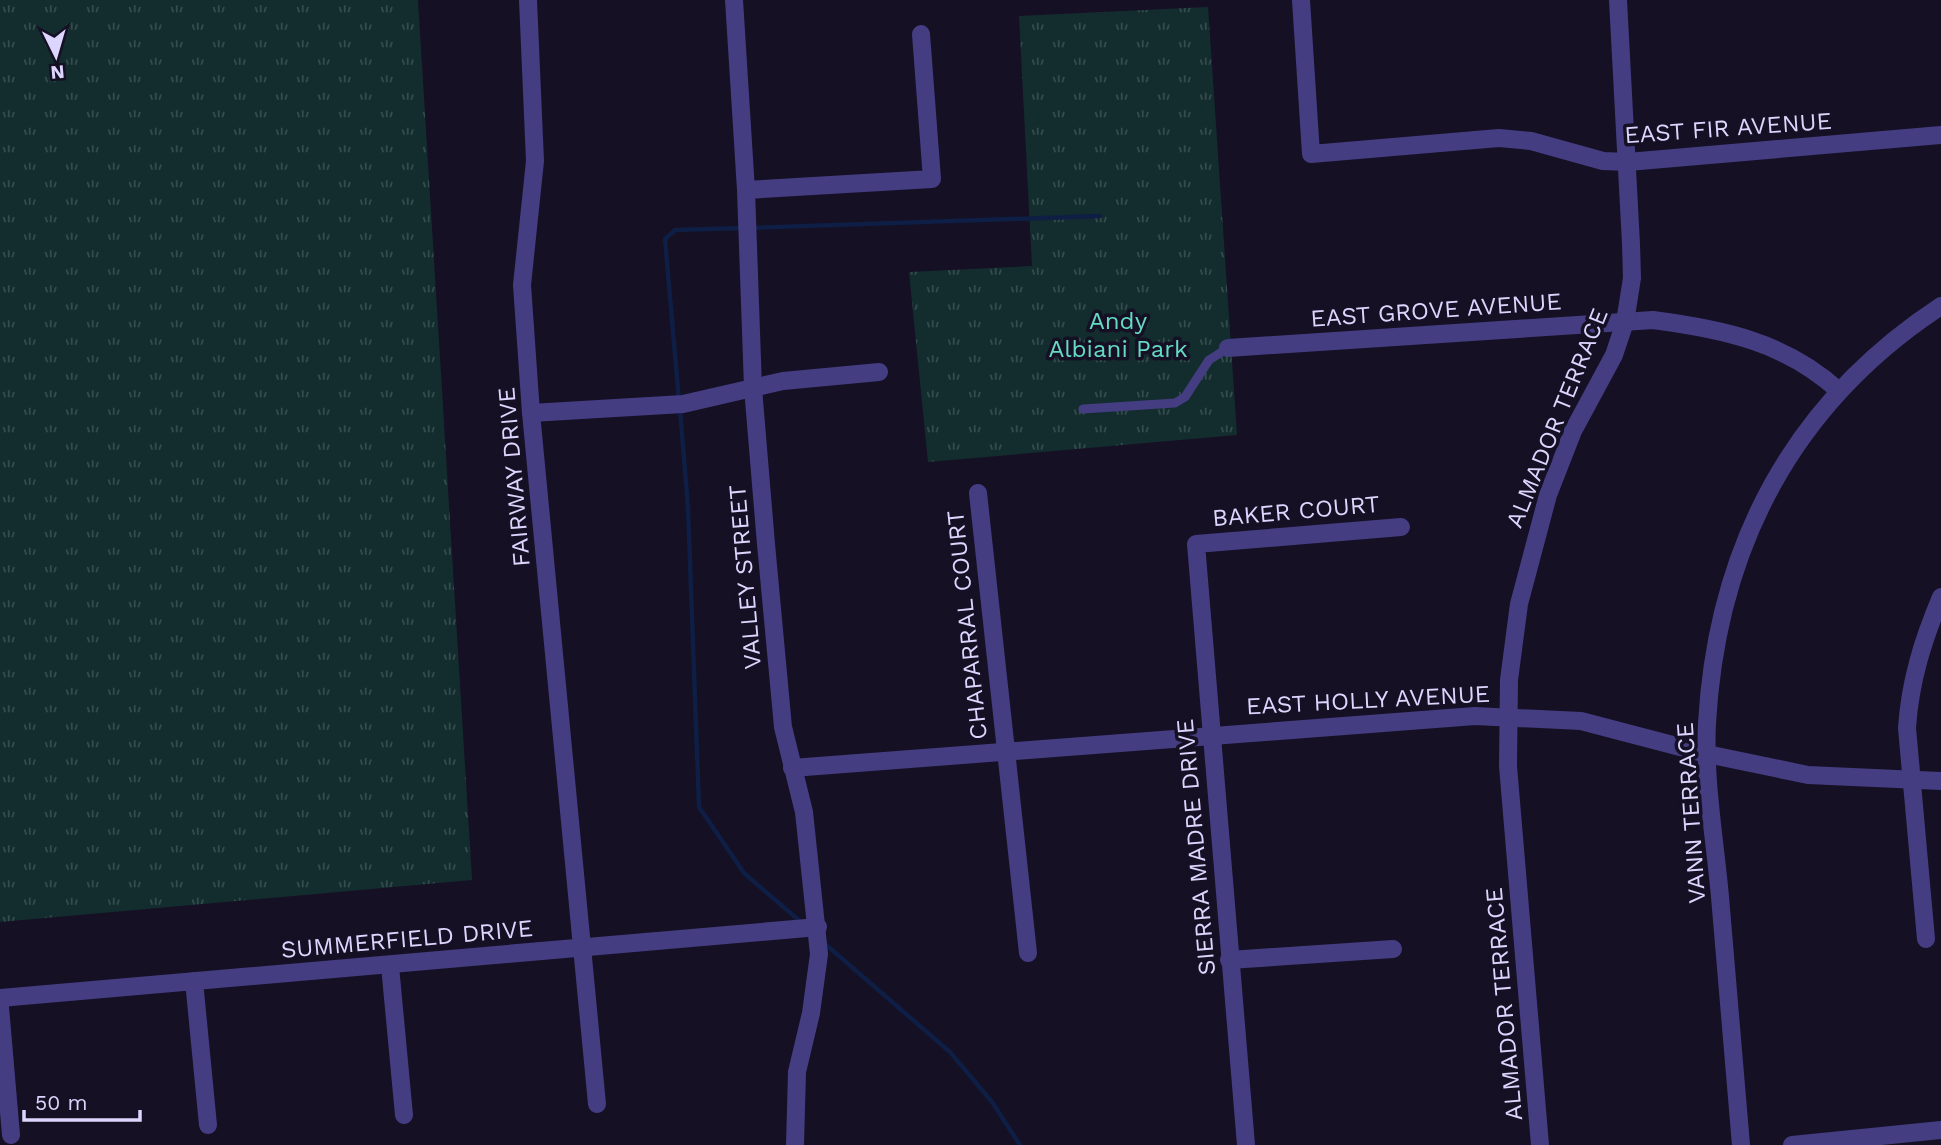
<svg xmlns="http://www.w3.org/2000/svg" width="1941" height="1145" viewBox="0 0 1941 1145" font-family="'Work Sans',sans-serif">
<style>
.grass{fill:url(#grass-tufts)}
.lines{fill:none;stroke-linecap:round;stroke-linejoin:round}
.stream{stroke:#0e1e44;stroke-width:4.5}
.service{stroke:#443d81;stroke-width:9}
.minor{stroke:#443d81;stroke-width:18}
.tertiary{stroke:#443d81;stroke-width:18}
.labels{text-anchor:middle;stroke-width:7;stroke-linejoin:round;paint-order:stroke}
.street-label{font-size:24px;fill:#dcd5fd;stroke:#151024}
.park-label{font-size:24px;fill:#64dac5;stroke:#151024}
</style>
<defs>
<pattern id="grass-tufts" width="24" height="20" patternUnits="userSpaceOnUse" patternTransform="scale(1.75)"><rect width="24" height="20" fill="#132d2e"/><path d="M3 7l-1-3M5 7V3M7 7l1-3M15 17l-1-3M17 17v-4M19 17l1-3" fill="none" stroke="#354b4d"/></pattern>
</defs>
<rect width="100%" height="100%" fill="#151024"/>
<g class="grass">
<polygon points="0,0 418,0 472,880 0,922"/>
<polygon points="1208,7 1237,435 928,462 909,272 1032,266 1019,16"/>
</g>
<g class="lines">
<g class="stream">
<polyline points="751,228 1100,216"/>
<polyline points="679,401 665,239 675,230 743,228"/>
<polyline points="680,409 688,508 699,807 744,873 802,923"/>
<polyline points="824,943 950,1052 992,1102 1020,1145"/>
</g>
<polyline class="service" points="1083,409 1175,403 1185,397 1209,360 1228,348"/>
<g class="minor">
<polyline points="528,0 535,161 522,285 531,413 597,1104"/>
<polyline points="734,0 746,190 753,388 766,544 783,727 804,812 819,954 811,1013 797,1072 795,1145"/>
<polyline points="1301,0 1311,154 1499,138 1531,141 1603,161 1628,162 1941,135"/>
<polyline points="746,190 932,179 921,34"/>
<path d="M1228 348 1653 320C1722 329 1786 342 1839 391"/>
<polyline points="531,413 683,404 783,381 879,372"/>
<polyline points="978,493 1028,953"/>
<polyline points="792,768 1475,716 1581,721 1707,754 1808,775 1941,781"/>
<path d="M1926 939 1907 728C1910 681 1923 640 1941 597"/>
<polyline points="1229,960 1393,949"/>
<polyline points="390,966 404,1115"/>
<polyline points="194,981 208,1125"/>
<polyline points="0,998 818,927"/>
<polyline points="0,1007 11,1135"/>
<polyline points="1246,1145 1196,544 1401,527"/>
<polyline points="1540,1145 1508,766 1509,680 1519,604 1548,495 1573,431 1614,355 1625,322 1632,278 1631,244 1618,0"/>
<path d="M1741 1145C1734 1062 1727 980 1720 897 1715 840 1704 780 1707 723 1717 547 1793 403 1941 306"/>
</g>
<polyline class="tertiary" points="1792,1145 1941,1130"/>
</g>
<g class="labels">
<g class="street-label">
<text transform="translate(1728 128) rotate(-4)" y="8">EAST FIR AVENUE</text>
<text transform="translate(1436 310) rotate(-4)" y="8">EAST GROVE AVENUE</text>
<text transform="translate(1557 418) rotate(-68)" y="8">ALMADOR TERRACE</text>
<text transform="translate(514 477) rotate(-95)" y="8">FAIRWAY DRIVE</text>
<text transform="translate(1296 511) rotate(-5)" y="8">BAKER COURT</text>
<text transform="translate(745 577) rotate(-95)" y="8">VALLEY STREET</text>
<text transform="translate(967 625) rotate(-96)" y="8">CHAPARRAL COURT</text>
<text transform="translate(1368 700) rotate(-3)" y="8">EAST HOLLY AVENUE</text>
<text transform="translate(1691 813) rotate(-94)" y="8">VANN TERRACE</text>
<text transform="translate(1196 847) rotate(-95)" y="8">SIERRA MADRE DRIVE</text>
<text transform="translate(407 939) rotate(-5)" y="8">SUMMERFIELD DRIVE</text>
<text transform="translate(1504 1004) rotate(-95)" y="8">ALMADOR TERRACE</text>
</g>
<g class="park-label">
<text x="1118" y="329">Andy<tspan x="1118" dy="28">Albiani Park</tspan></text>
</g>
</g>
<g transform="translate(56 56) rotate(175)" stroke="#151024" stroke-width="5" paint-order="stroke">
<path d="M0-5L12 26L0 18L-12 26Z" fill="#dcd5fd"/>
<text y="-10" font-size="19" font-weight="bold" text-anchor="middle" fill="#dcd5fd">N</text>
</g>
<path d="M24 1110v10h116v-10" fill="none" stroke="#dcd5fd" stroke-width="3.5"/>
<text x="35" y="1110" font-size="21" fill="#dcd5fd" stroke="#151024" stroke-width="5" paint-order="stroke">50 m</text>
</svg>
